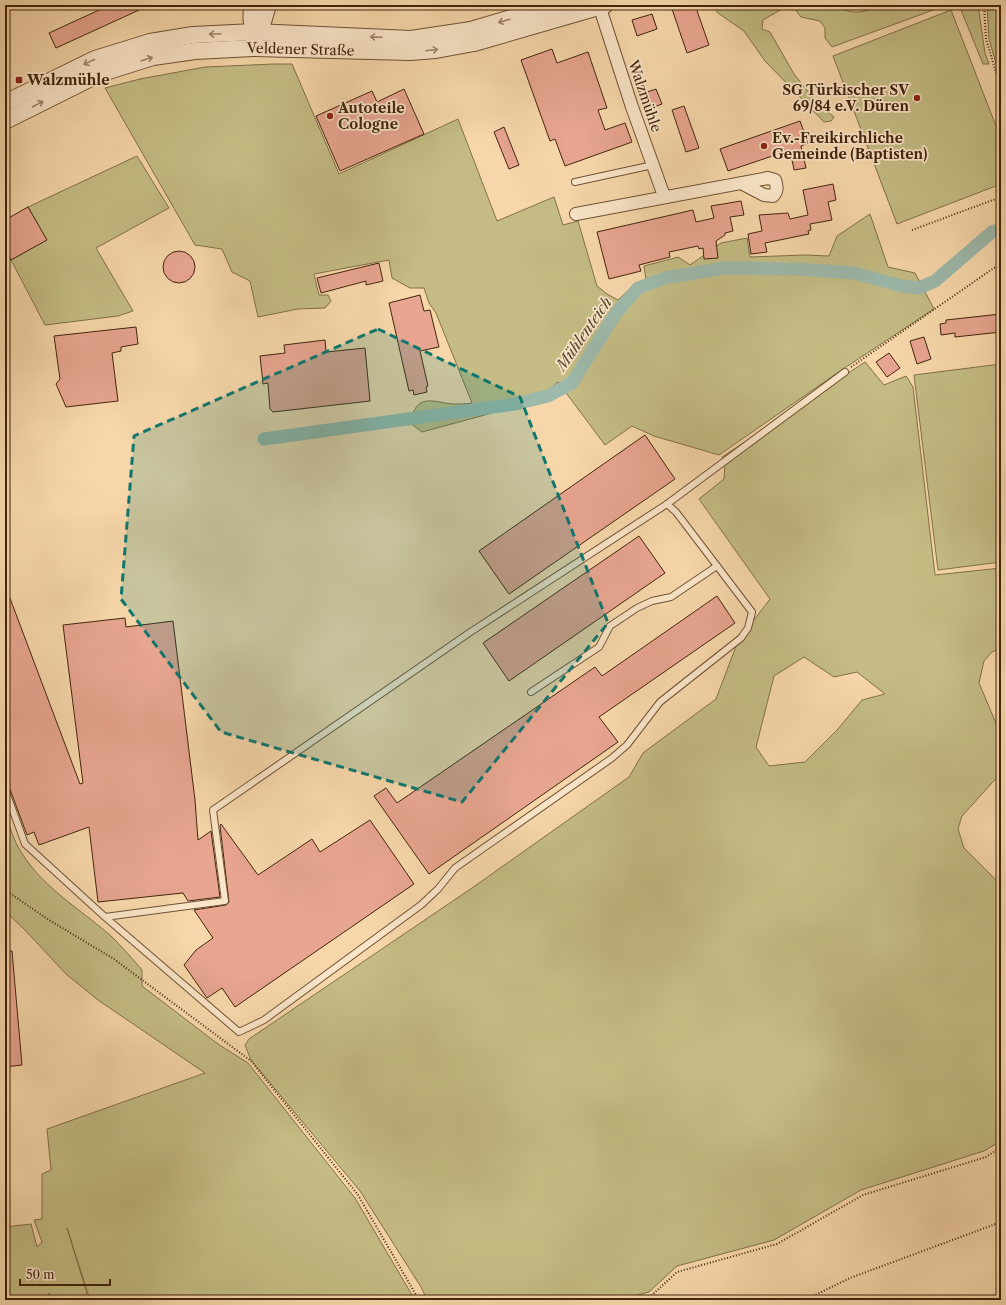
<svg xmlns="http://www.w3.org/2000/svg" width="1006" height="1305" viewBox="0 0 1006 1305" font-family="'Libre Caslon Text',serif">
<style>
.green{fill:#c4bc84;stroke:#827048;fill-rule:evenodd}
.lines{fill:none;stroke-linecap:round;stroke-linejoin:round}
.canal{stroke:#9db9ab;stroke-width:13}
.building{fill:#e8a590;stroke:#41250d}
.service-casing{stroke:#6e5234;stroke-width:8}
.minor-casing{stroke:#6e5234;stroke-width:14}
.tertiary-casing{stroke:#6e5234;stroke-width:18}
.path{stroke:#41250d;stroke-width:2;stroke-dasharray:1 2;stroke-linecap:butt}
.service{stroke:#fae5c8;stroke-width:6}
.minor{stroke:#fae5c8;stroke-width:12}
.tertiary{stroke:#fae5c8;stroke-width:16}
.oneway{stroke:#9e856a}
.marked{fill:#0f766e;fill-opacity:0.2;stroke:#0f766e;stroke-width:3;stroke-dasharray:8 5;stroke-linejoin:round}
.poi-dot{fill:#8f2418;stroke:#fae5c8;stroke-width:1.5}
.labels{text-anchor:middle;stroke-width:3.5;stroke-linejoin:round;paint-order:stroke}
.street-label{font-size:14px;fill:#41250d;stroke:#fae5c8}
.poi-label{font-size:14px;font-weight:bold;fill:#41250d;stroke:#fae5c8;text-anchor:start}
.water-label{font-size:15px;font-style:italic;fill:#584a34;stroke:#fae5c8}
</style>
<rect width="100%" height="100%" fill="#f7d7aa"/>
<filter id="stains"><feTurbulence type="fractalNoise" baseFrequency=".005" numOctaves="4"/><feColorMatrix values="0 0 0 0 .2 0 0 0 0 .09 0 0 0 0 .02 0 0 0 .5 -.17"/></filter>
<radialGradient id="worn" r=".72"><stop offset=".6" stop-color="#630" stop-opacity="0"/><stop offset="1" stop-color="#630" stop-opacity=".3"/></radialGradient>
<g class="green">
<path d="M712 5H834C859 18 863 10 887 5 901 2 931 5 947 5L832 47 825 38V28L820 21 801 17 794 8 782 9 763 20 762 29 770 32 794 74 818 104 834 117 831 121 824 122 765 61 744 31 718 13Z"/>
<polygon points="959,5 978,5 985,53 989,64 983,64"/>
<polygon points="987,5 1001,5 1001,81 989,39"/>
<polygon points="951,10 1001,139 1001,184 897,224 833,56"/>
<path d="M274 64H292L339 174 458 119 497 221 554 197 563 225 578 221 597 286 607 294 618 300 634 285 646 280 644 266 678 257 690 265 721 243 747 238 750 257 805 255 829 256 837 236 870 214 888 267 915 273 934 309 843 369 719 455 654 436 632 426 605 445 558 382 546 392 535 405 492 413 422 432 410 423C417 392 431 402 453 404 459 404 467 404 472 403L436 313 429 303 424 288H410L392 278 389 260 314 274 319 295H328L331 301 325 308 298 309 258 317 250 281 232 272 222 249 195 245 105 88 140 79 205 67Z"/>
<polygon points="137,156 169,208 96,248 133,311 118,316 45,325 11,260 46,240 28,207"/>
<path d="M865 362 884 385 906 376 913 387 935 575 1001 568V648L992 652 984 661 979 683 1001 735V773L962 816 958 829 964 848 1001 885V1141L984 1151 861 1190 774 1240 677 1266 649 1292 618 1300H427L421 1287 360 1191 251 1060 245 1045 249 1039 472 888 629 777 643 753 716 699 738 641 770 599 699 499 724 479 725 462 722 457ZM804 657 834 677 857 672 885 694 862 700 838 729 805 762 769 766 756 747 774 676Z"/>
<polygon points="1001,364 1001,562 938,570 914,375"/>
<path d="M5 813C9 824 12 835 17 845 39 886 78 907 111 936 122 947 132 958 142 970V986L218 1044 248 1063 355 1198 415 1300H90L67 1228 89 1300H51L49 1293 50 1300H5V1227L31 1224 37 1247 42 1242 34 1220 42 1219V1174L51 1170 47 1129 205 1073 98 1000 66 974 24 929 5 911Z"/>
</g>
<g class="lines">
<polyline class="canal" points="264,439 515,404 548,396 572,383 616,313 638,288 665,278 725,268 797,269 854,273 902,286 919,288 935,281 992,232 1001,229"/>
</g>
<g class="building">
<polygon points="110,5 150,5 56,48 49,33"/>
<polygon points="684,5 695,5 709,45 687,53 672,9"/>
<polygon points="652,14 657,29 637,36 632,20"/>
<polygon points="552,49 557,63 588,52 607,108 598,110 605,130 625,123 632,142 565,166 555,139 550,141 521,60"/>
<polygon points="404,89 424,134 340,171 316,116 372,91 377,102"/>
<polygon points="656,89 662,104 649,109 644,93"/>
<polygon points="684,106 699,148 686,152 672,110"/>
<polygon points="800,121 808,143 801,146 806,168 794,170 790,150 728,171 720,149"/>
<polygon points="504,127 519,165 509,169 494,132"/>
<polygon points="833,184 836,200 828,202 832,220 810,224 811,230 808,231 809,234 765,243 767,252 751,254 748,234 762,231 759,215 788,213 790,219 808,215 803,190"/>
<polygon points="741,201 744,215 730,217 733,231 725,233 725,235 716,241 718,258 704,259 703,248 699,249 698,246 669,252 670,257 639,265 641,271 609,279 597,232 693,210 696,222 714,218 711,206"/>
<polygon points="28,207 47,240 11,260 5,249 5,220"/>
<circle cx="179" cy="267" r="16"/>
<polygon points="379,263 383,281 366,285 366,281 321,293 317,278"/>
<polygon points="420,295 424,311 430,310 439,347 420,351 428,386 426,387 427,392 414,395 413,390 409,391 389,303"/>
<polygon points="1001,314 1001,332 955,337 955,333 941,335 940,324 946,323 946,320"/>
<polygon points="136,327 138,344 121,347 121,351 112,353 118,401 66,407 56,384 60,379 54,336"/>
<polygon points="924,337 931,359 917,364 910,341"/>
<polygon points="325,340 326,352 365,348 370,401 273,412 270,409 268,383 263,384 260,356 285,353 284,345"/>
<polygon points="889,353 900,368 887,377 876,362"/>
<polygon points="645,435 675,479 509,594 479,551"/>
<polygon points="639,536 665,573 509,681 483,643"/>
<polygon points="5,585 80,784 83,783 63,625 125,618 126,627 173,621 195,800 198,840 211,831 220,897 188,901 183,893 98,902 89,827 39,845 34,832 27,835 5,776"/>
<polygon points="717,596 735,623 599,717 618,742 429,874 374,796 386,788 397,803 595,667 602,676"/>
<polygon points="370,820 414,884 235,1007 222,988 207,998 184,965 196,950 213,938 194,910 226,905 229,902 220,826 221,824 258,875 312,839 320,852"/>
<polygon points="5,951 12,951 22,1065 5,1067"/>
</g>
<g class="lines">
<g class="service-casing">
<g id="service">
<polyline points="575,182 653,165"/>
<polyline points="667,504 845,372"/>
<polyline points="531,692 599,647 610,626 637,608 652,601 671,597 717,566"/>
<polyline points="5,789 25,844 105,917 225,901 213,810 469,633 667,504 676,512 752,612 748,628 741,638 660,702 627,745 612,758 455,868 438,889 421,905 264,1020 239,1032 105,917"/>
</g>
</g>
<g class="minor-casing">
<g id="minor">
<polyline points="599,5 632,107 664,196"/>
<path d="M576 214 768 178 775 180C777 186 778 191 773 196L764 195 741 183"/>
</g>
</g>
<g class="tertiary-casing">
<g id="tertiary">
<path d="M253 5C249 18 254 29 254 42"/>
<polyline points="254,32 263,22 268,5"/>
<polyline points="5,103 95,59 150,42 193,35 254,32 411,39 471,30 555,5"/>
<path id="s1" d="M5 121 99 74 153 57 195 51 253 48 410 52 436 50 474 43 605 5"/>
</g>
</g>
<g class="path">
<polyline points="841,5 862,9 877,5"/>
<polyline points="984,5 986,39 1001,89"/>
<polyline points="912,230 1001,197"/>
<polyline points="851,367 1001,263"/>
<polyline points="5,890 49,920 114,959 251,1061 358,1195 419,1300"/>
<polyline points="637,1300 651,1296 677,1272 777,1244 863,1195 986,1157 1001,1147"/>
<polyline points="805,1300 850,1278 1001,1222"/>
</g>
<use href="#service" class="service"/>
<use href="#minor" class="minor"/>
<use href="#tertiary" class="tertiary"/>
</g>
<defs><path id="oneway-shaft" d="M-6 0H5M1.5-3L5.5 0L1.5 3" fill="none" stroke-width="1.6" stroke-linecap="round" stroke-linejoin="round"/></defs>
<g class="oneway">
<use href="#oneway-shaft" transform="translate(504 21) rotate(164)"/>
<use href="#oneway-shaft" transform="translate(215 34) rotate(177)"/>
<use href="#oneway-shaft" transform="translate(376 37) rotate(-178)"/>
<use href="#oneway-shaft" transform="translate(432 50) rotate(-6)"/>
<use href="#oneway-shaft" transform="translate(147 59) rotate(-17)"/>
<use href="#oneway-shaft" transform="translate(89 62) rotate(155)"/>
<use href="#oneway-shaft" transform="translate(38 104) rotate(-28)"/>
</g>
<path class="marked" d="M378 329 520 397 608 623 462 802 221 732 121 599 134 436Z"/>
<g class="poi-dot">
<rect x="15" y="76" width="8" height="8" rx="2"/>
<circle cx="917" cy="98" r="4"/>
<circle cx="330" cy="116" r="4"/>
<circle cx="764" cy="146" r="4"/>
</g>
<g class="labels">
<g class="street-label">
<text dy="5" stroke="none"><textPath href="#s1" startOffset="310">Veldener Straße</textPath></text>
<text transform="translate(645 96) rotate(71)" y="5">Walzmühle</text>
</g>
<g class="poi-label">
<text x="27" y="85">Walzmühle</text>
<text x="909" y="95" text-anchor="end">SG Türkischer SV<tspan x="909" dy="16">69/84 e.V. Düren</tspan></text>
<text x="338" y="113">Autoteile<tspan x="338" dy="16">Cologne</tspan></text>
<text x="772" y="143">Ev.-Freikirchliche<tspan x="772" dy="16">Gemeinde (Baptisten)</tspan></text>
</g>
<g class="water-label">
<text transform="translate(584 334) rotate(-55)" y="5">Mühlenteich</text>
</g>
</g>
<rect width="1006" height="1305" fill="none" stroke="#f7d7aa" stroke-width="20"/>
<rect x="6" y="6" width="994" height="1293" fill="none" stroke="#41250d" stroke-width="2"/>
<rect x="10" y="10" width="986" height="1285" fill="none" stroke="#41250d"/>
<path d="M20 1279v6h90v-6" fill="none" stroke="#41250d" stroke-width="2"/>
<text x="26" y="1279" font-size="12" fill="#41250d" stroke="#fae5c8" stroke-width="3" paint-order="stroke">50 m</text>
<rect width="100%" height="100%" filter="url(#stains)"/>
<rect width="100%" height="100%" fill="url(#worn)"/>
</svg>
